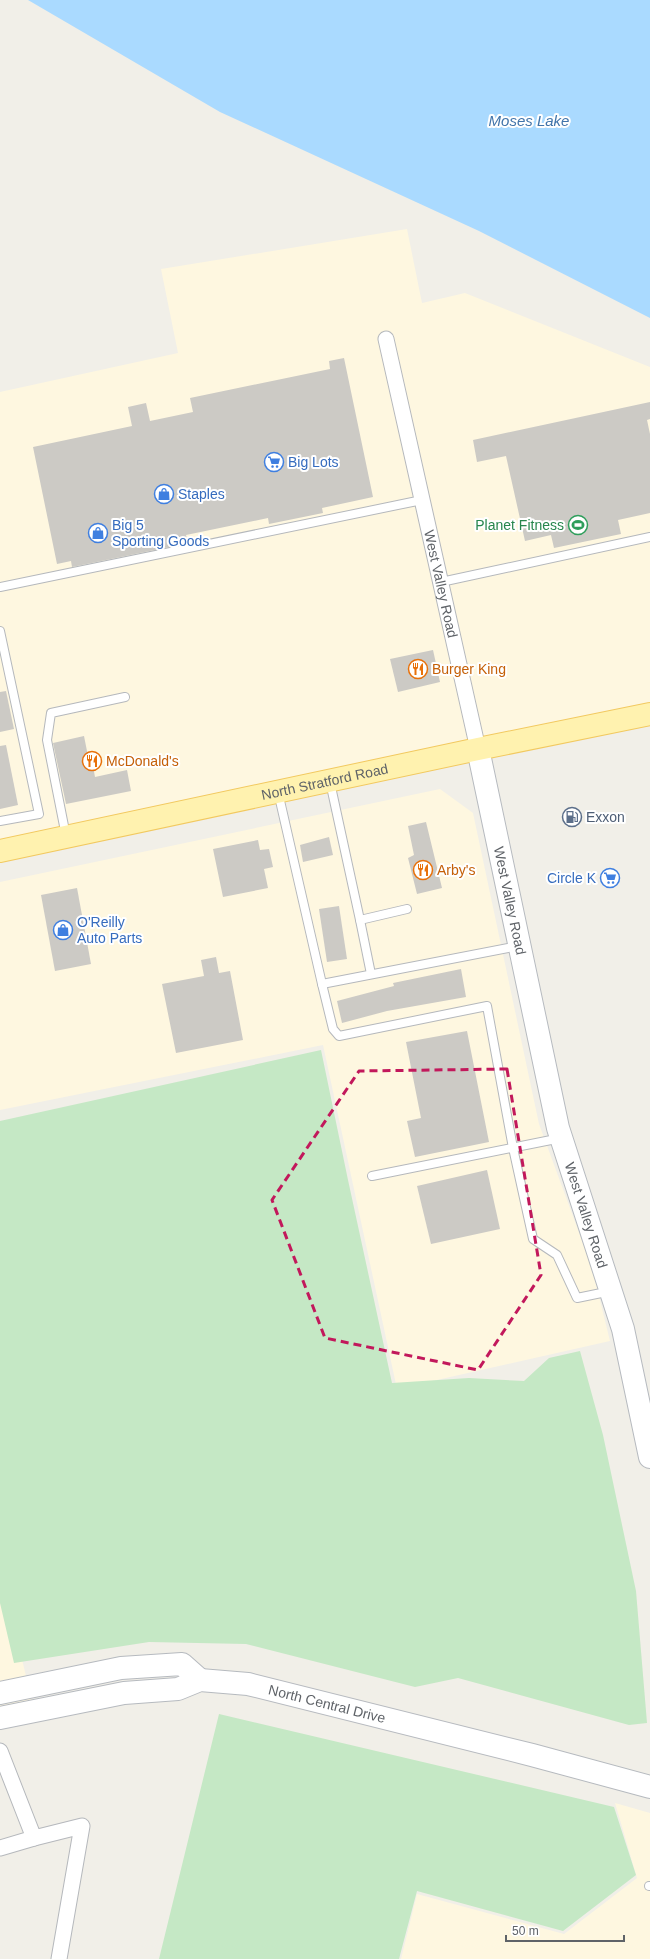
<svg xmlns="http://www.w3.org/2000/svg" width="650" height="1959" viewBox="0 0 650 1959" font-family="Helvetica,sans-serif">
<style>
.commercial{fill:#fef7e0}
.green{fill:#c5e8c5}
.water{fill:#aadaff}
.building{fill:#cccac5}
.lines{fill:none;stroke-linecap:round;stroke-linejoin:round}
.lane-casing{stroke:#b5b8bc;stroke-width:10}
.street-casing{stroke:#b5b8bc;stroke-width:17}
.secondary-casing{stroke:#b6babf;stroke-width:24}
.primary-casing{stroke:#f2c960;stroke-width:24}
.lane{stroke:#fff;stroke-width:8}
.street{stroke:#fff;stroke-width:15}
.secondary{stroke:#fff;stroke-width:22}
.primary{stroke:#fff2af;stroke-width:22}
.marked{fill:none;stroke:#c2185b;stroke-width:3;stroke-dasharray:8 5;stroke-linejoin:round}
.labels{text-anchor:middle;stroke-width:4;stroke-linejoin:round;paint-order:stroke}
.shop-label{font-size:14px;fill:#366cbe;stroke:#fff;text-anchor:start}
.leisure-label{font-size:14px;fill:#27864d;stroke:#fff;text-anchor:end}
.street-label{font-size:14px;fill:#5f6368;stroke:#fff}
.food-label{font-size:14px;fill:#c56008;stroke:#fff;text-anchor:start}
.service-label{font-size:14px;fill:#4e5e75;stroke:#fff;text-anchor:start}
.water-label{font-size:15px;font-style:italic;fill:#4174aa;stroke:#fff}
</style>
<rect width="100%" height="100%" fill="#f1efe8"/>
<g class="commercial">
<polygon points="407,229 422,303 465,293 650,367 650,717 0,851 0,392 178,353 161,269"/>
<polygon points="440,789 473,813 539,1124 592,1268 610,1341 397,1389 323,1045 0,1110 0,882"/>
<polygon points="0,1566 34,1710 0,1718"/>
<polygon points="615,1803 650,1813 650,1959 401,1959 417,1894 564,1934 637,1878"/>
</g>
<g class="green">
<polygon points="321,1050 348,1180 392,1383 469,1378 524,1381 549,1358 580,1351 603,1435 636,1591 647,1723 629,1725 458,1678 415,1687 246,1644 149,1642 14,1663 0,1603 0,1121"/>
<polygon points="219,1714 614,1807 636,1875 563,1931 417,1891 399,1959 159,1959"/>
</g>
<polygon class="water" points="28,0 650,0 650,318 479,231 220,112"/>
<g class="building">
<polygon points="344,358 373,497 322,508 323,513 269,524 268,518 186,535 188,543 72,567 71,561 57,564 33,447 132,426 128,407 146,403 150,421 193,412 190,398 330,369 329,361"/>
<polygon points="650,402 650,419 647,420 650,434 650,513 618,520 621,534 554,548 551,535 525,541 506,456 477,462 473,440"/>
<polygon points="433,650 440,682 398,692 390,659"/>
<polygon points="6,691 14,729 0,732 0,692"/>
<polygon points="84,736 90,766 93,766 95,777 127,770 131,791 66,804 53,743"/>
<polygon points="6,745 18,805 0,809 0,746"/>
<polygon points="426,822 442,888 417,894 408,858 414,855 408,826"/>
<polygon points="329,837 333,855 303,862 300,845"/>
<polygon points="258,840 260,850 269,849 273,867 264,869 268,888 223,897 213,849"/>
<polygon points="77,888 91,964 55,971 41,895"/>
<polygon points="339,906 347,959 327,962 319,909"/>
<polygon points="216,957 219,973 230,971 243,1040 176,1053 162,984 204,976 201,960"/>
<polygon points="461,969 466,997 387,1011 342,1023 337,1001 394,986 393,983"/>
<polygon points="467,1031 489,1142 415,1157 407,1121 421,1118 406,1042"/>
<polygon points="487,1170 500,1229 431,1244 417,1186"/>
</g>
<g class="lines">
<g class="lane-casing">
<g id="lane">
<polyline points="441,582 650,537"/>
<polyline points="0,587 422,500"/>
<polyline points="0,631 39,814 0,821"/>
<polyline points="330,782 360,920 407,909"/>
<polyline points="278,792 322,984"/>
<polyline points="66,836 47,740 51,713 125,697"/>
<polyline points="360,920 371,974"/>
<polyline points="518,946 322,984 333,1029 339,1036 487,1006 513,1148 533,1239 557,1255 577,1298 611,1291"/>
<polyline points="372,1176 561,1138"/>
<polyline points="649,1886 650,1886"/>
</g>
</g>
<g class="street-casing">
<g id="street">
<path id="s1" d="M386 339 478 749"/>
<polyline points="0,1751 34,1838 82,1826 59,1959"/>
<polyline points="0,1848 34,1838"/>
</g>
</g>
<g class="secondary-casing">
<g id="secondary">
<path id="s2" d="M478 749 558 1128 623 1329 650 1457"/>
<polyline points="0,1693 121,1668 182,1664 200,1680"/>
<path id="s3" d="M0 1718 124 1693 178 1689 200 1680 248 1684 532 1755 650 1787"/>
</g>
</g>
<g class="primary-casing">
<g id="primary">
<path id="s4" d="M0 851 478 749 650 714"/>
</g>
</g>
<use href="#lane" class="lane"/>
<use href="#street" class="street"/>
<use href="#secondary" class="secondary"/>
<use href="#primary" class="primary"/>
</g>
<path class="marked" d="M507 1069 541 1275 478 1370 325 1338 272 1200 359 1071Z"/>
<defs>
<g id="supermarket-ring" transform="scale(1)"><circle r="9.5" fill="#fff" stroke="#3f7fe0" stroke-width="1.5"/><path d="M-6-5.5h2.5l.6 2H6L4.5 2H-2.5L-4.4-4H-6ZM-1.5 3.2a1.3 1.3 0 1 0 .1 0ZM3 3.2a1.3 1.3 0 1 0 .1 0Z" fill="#3f7fe0"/></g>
<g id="shop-ring" transform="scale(1)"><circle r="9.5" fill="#fff" stroke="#3f7fe0" stroke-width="1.5"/><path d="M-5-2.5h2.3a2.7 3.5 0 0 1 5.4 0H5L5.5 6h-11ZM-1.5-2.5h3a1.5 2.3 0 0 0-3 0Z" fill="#3f7fe0"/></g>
<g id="stadium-ring" transform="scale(1)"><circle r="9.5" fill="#fff" stroke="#2e9e5b" stroke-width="1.5"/><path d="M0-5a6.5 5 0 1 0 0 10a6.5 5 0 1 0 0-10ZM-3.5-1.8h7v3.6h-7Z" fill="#2e9e5b"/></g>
<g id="restaurant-ring" transform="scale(1)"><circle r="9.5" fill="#fff" stroke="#e8710a" stroke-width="1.5"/><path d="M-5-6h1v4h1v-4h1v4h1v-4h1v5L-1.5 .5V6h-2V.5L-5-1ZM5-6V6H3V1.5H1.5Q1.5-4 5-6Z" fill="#e8710a"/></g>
<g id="fuel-ring" transform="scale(1)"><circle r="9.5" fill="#fff" stroke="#5c6f8a" stroke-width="1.5"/><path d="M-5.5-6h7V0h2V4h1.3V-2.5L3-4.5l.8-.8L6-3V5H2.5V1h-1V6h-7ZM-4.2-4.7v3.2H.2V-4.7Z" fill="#5c6f8a"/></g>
</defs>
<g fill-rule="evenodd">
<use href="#supermarket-ring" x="274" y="462"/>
<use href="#shop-ring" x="164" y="494"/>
<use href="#stadium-ring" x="578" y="525"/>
<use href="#shop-ring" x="98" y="533"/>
<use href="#restaurant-ring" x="418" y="669"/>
<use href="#restaurant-ring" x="92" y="761"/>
<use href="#fuel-ring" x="572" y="817"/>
<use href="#restaurant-ring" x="423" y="870"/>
<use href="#supermarket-ring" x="610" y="878"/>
<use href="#shop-ring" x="63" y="930"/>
</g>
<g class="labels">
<g class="shop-label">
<text x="288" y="467">Big Lots</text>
<text x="178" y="499">Staples</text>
<text x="112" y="530">Big 5<tspan x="112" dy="16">Sporting Goods</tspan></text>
<text x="596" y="883" text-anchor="end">Circle K</text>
<text x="77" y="927">O'Reilly<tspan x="77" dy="16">Auto Parts</tspan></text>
</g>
<g class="leisure-label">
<text x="564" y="530">Planet Fitness</text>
</g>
<g class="street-label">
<text dy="5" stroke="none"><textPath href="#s1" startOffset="251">West Valley Road</textPath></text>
<text dy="5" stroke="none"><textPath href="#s4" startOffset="332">North Stratford Road</textPath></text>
<text dy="5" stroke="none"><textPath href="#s2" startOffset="155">West Valley Road</textPath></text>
<text dy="5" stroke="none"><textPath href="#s2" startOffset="479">West Valley Road</textPath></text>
<text dy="5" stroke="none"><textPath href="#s3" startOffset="334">North Central Drive</textPath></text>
</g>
<g class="food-label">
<text x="432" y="674">Burger King</text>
<text x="106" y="766">McDonald's</text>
<text x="437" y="875">Arby's</text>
</g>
<g class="service-label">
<text x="586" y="822">Exxon</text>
</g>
<g class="water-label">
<text x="529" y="126">Moses Lake</text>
</g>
</g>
<path d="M506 1935v6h118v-6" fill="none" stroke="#5f6368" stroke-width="2"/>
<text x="512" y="1935" font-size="12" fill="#5f6368" stroke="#ffffff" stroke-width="3" paint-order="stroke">50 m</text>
</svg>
